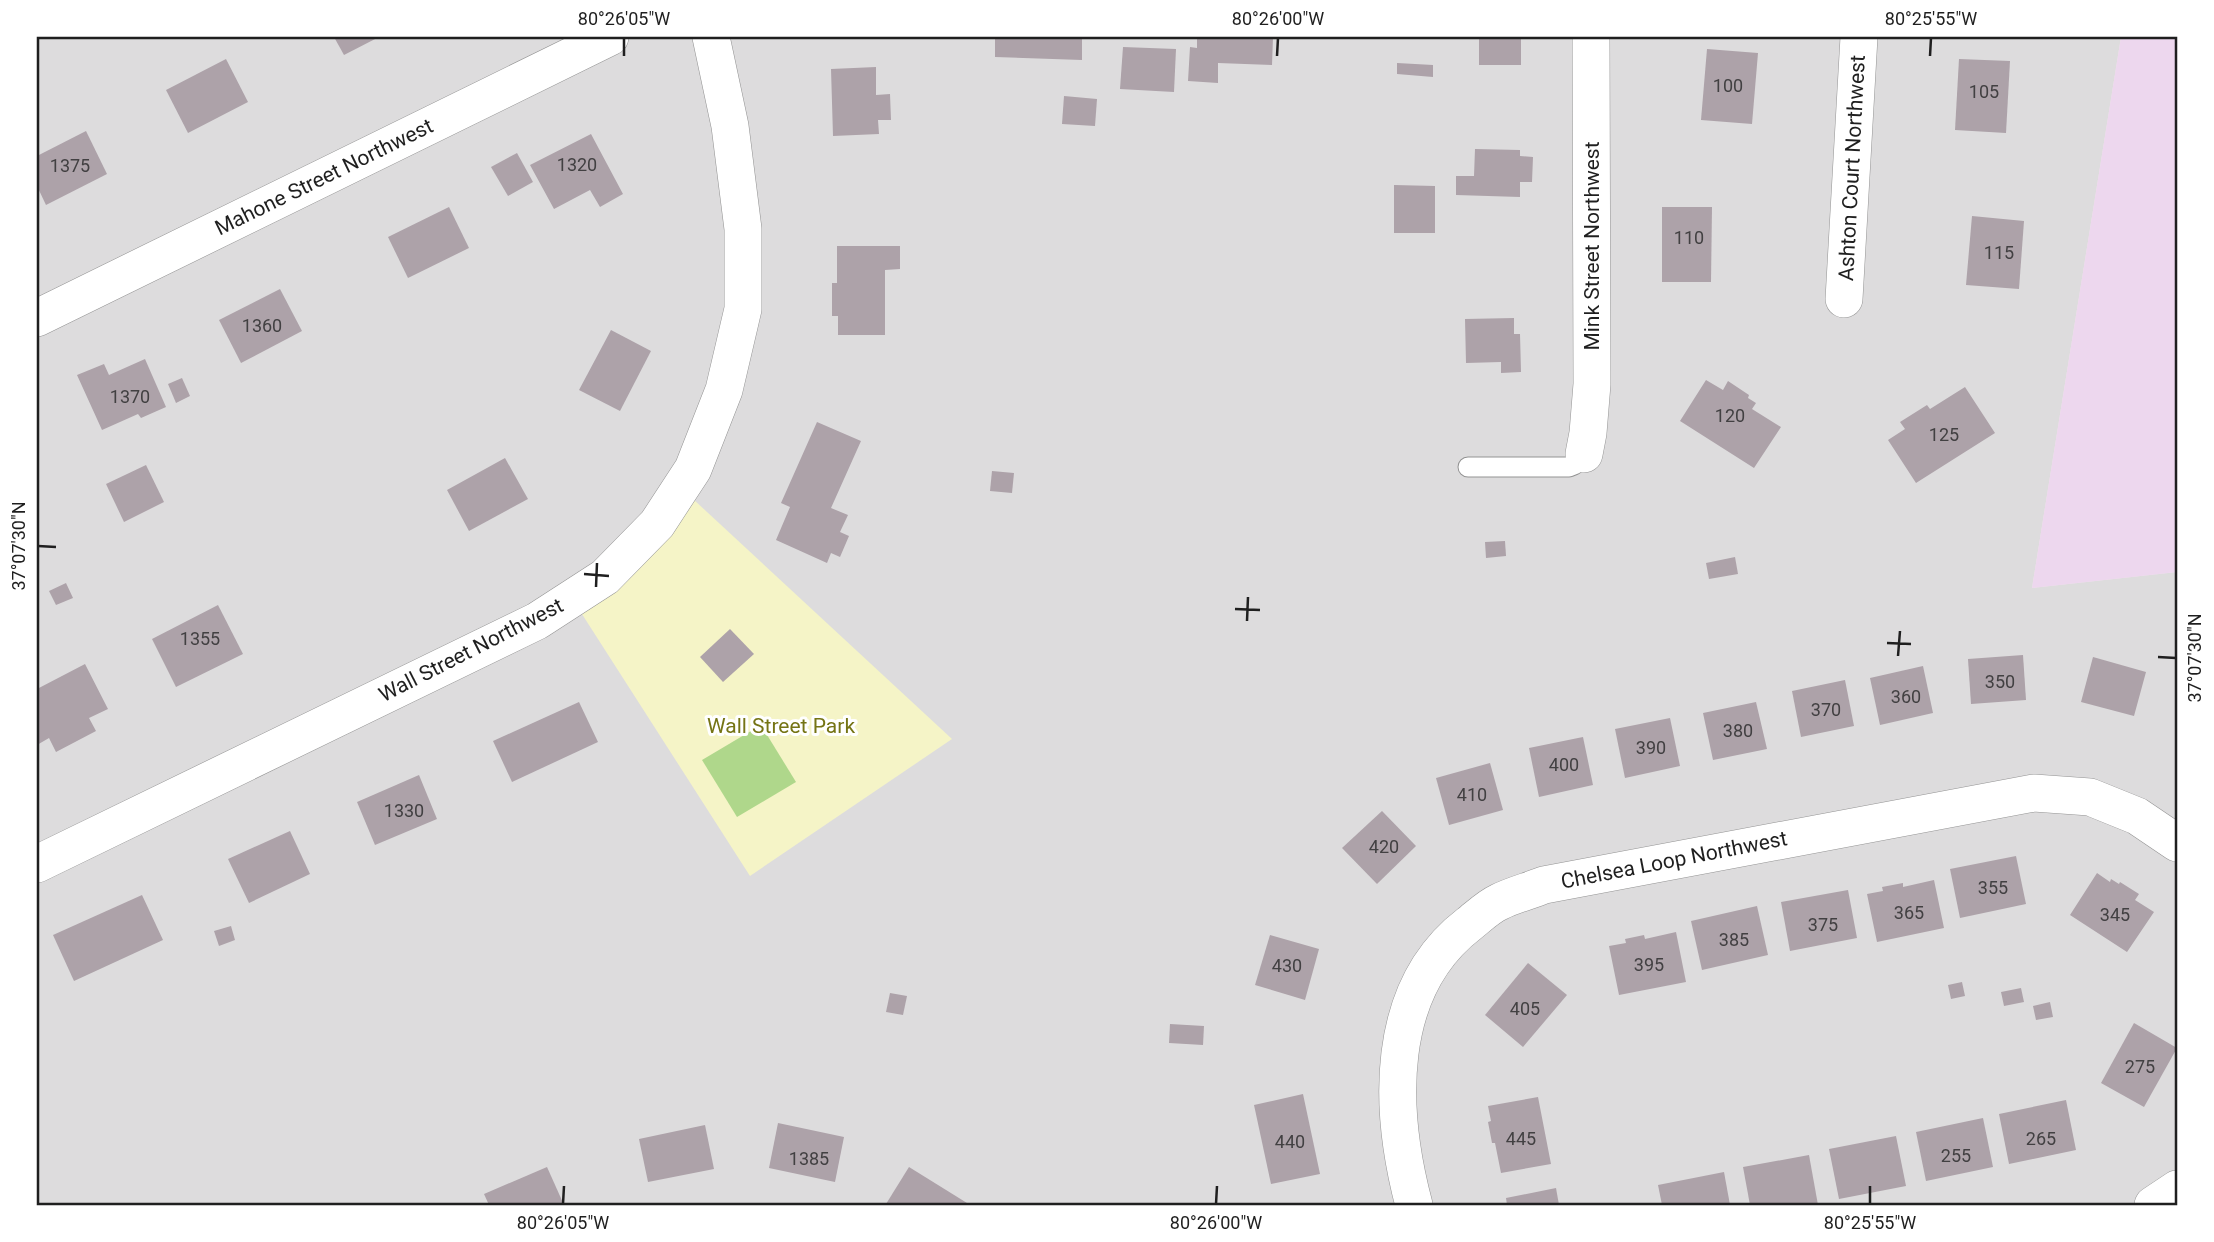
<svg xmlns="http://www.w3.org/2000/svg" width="2214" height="1242" viewBox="0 0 2214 1242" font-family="Roboto,sans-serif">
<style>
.residential{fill:#dddcdd}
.commercial{fill:#edd7ee}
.park{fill:#f5f4c7}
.pitch{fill:#afd78b}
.building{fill:#ada2a9}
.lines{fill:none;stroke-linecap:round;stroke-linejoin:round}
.lane-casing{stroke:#939393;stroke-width:21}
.street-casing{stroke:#939393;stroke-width:38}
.lane{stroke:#fff;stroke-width:19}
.street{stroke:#fff;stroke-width:37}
.ticks{fill:none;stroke:#1f1f1f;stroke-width:2.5}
.labels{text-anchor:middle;stroke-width:6;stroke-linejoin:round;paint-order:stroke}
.number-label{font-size:18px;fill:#424042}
.street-label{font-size:21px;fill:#1f1f1f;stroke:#fff}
.park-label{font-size:21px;fill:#757415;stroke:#fff}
.neatline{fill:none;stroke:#1f1f1f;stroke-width:2.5}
.ticks-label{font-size:18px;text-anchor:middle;fill:#1f1f1f}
</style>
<rect width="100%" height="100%" fill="#efe6ea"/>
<polygon class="residential" points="37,37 2121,37 2032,588 2177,572 2177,1205 37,1205"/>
<polygon class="commercial" points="2121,37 2177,37 2177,572 2032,588"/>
<polygon class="park" points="693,499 952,739 750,876 580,611"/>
<polygon class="pitch" points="761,725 796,782 737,817 702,760"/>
<g class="building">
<polygon points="334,37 379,37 344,55"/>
<polygon points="995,37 1082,37 1082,60 995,57"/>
<polygon points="1197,37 1273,37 1272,65 1218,63 1218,83 1188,81 1190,47 1197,48"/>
<rect x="1479" y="37" width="42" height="28"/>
<polygon points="1123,47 1176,49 1174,92 1120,89"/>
<polygon points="1707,49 1758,53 1752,124 1701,120"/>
<polygon points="226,59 248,102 188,133 166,90"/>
<polygon points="1959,59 2010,61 2006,133 1955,130"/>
<polygon points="1397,63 1433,65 1433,77 1397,74"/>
<polygon points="876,67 876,95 890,94 891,120 878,120 879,134 833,136 831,69"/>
<polygon points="1064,96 1097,99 1095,126 1062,124"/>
<polygon points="86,131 107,174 46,205 37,186 37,156"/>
<polygon points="591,134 623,194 600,207 590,190 554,209 530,165"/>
<polygon points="1475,149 1520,150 1520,156 1533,157 1532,182 1520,182 1520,197 1456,195 1456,176 1474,176"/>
<polygon points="517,153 533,182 508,196 491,167"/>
<polygon points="1394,185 1435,186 1435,233 1394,233"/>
<polygon points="449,207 469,248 408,278 388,237"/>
<polygon points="1662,207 1712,207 1711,282 1662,282"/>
<polygon points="1972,216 2024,221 2019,289 1966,285"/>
<polygon points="837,246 900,246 900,269 885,270 885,335 838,335 838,316 832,316 832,283 837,283"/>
<polygon points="280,289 302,331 241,363 219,320"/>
<polygon points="1514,318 1514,334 1520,334 1521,372 1501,373 1501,362 1466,363 1465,319"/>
<polygon points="611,330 651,351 620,411 579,390"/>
<polygon points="145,359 166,407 141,418 138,414 102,430 77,375 104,364 109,375"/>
<polygon points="182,378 190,396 176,403 168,384"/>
<polygon points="1706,380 1723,390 1728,381 1749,395 1748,398 1756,403 1752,409 1781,427 1754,468 1680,421"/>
<polygon points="1965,387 1995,433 1916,483 1888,440 1905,429 1900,422 1927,405 1930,409"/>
<polygon points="817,422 861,441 831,508 848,515 840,532 849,536 840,557 831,553 827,563 776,540 790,507 781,503"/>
<polygon points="505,458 528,499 469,531 447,490"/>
<polygon points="146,465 164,502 124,522 106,484"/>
<polygon points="992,471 1014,473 1012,493 990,491"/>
<polygon points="1505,541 1506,556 1486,558 1485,542"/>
<polygon points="1735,557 1738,574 1709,579 1706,563"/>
<polygon points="66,583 73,598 56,605 49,591"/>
<polygon points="218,605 243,654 176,687 152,639"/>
<polygon points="730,629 754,654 723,682 700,657"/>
<polygon points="2023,655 2026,700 1971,704 1968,659"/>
<polygon points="2093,657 2146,672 2134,716 2081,702"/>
<polygon points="85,664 108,709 89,718 96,731 56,752 49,738 37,745 37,689"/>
<polygon points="1923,666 1933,713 1880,725 1870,678"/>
<polygon points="1845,680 1854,726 1801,737 1792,691"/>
<polygon points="579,702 598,742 512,782 493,741"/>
<polygon points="1756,702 1767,749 1713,760 1703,713"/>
<polygon points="1670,718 1680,766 1625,778 1615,729"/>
<polygon points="1583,737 1593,785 1539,797 1529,748"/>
<polygon points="1490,763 1503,810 1449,825 1436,778"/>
<polygon points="419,775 437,819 375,845 357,802"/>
<polygon points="1382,811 1416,846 1377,884 1342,848"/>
<polygon points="290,831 310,874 249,903 228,859"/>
<polygon points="2016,856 2026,904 1960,918 1950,869"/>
<polygon points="2097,873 2110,882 2111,879 2119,884 2120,882 2139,894 2135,900 2154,912 2127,952 2070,915"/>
<polygon points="1934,880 1944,928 1877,942 1867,894 1883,891 1882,887 1903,883 1903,887"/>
<polygon points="1848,890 1857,938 1790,951 1781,902"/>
<polygon points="142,895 163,940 74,981 53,935"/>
<polygon points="1757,906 1768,955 1702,970 1691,921"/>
<polygon points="231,926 235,940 219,946 214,931"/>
<polygon points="1676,932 1686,982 1619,995 1609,946 1626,943 1625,939 1644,935 1645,939"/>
<polygon points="1270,935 1319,949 1305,1000 1255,985"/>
<polygon points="1528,963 1567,995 1523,1047 1485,1015"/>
<polygon points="1962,982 1965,996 1951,999 1948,985"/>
<polygon points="2021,988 2024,1002 2004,1006 2001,992"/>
<polygon points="890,993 907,996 903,1015 886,1012"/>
<polygon points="2050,1002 2053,1017 2036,1020 2033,1006"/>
<polygon points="2134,1023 2177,1048 2144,1107 2101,1083"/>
<polygon points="1170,1024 1204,1026 1203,1045 1169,1043"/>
<polygon points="1303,1094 1320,1174 1271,1184 1254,1105"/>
<polygon points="1538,1097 1551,1164 1501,1173 1495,1143 1492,1143 1488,1122 1491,1121 1488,1106"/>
<polygon points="2066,1100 2076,1150 2009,1164 1999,1114"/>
<polygon points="1983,1118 1993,1167 1926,1181 1916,1132"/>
<polygon points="778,1123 844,1137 835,1182 769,1168"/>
<polygon points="705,1125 714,1169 648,1182 639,1139"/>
<polygon points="1896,1136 1906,1186 1839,1199 1829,1149"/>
<polygon points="1809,1155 1818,1205 1750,1205 1743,1167"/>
<polygon points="547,1167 564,1205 489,1205 484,1194"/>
<polygon points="909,1167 967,1203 965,1205 886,1204"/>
<polygon points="1724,1172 1730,1205 1662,1205 1658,1185"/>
<polygon points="1556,1188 1559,1205 1507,1205 1506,1198"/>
</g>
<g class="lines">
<g class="lane-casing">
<polyline id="lane" points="1468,467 1569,467 1574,465 1584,454"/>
</g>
<g class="street-casing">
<g id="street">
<polyline points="1844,299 1859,37"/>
<polyline points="37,318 610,37"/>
<polyline points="1584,454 1588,433 1592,384 1591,37"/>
<polyline points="37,864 537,621 605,577 657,524 693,469 724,390 743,309 743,229 730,126 711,37"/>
<path d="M1414 1205C1389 1111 1383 990 1469 924 1478 917 1488 907 1499 902 1513 895 1529 891 1544 885L2034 793 2090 797 2137 816 2177 843"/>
<polyline points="2153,1205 2177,1189"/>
</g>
</g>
<use href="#lane" class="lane"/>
<use href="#street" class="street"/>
</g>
<path class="ticks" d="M624 56V38M1277 56 1278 38M1930 56 1931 38M38 546 56 547M584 574 609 576M596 587 597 563M1235 609 1260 610M1247 621 1248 597M1887 643 1911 644M1898 656 1900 631M2158 657 2176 658M563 1204 564 1186M1216 1204 1217 1186M1870 1204V1186"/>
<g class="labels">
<g class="number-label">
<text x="1728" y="92">100</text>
<text x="1984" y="98">105</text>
<text x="577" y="171">1320</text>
<text x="70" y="172">1375</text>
<text x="1689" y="244">110</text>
<text x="1999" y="259">115</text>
<text x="262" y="332">1360</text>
<text x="130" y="403">1370</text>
<text x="1730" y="422">120</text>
<text x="1944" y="441">125</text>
<text x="200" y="645">1355</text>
<text x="2000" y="688">350</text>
<text x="1906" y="703">360</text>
<text x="1826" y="716">370</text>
<text x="1738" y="737">380</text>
<text x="1651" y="754">390</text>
<text x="1564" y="771">400</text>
<text x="1472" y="801">410</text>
<text x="404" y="817">1330</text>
<text x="1384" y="853">420</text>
<text x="1993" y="894">355</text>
<text x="1909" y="919">365</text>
<text x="2115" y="921">345</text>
<text x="1823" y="931">375</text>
<text x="1734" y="946">385</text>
<text x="1649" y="971">395</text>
<text x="1287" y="972">430</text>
<text x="1525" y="1015">405</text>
<text x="2140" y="1073">275</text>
<text x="1521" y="1145">445</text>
<text x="2041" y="1145">265</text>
<text x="1290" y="1148">440</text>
<text x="1956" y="1162">255</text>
<text x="809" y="1165">1385</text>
</g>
<g class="street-label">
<text transform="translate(1852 168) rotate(-87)" y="7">Ashton Court Northwest</text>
<text transform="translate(324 177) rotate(-26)" y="7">Mahone Street Northwest</text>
<text transform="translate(1592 246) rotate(-90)" y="7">Mink Street Northwest</text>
<text transform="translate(471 650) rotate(-27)" y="7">Wall Street Northwest</text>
<text transform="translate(1674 860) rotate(-11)" y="7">Chelsea Loop Northwest</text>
</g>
<g class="park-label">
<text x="781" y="733">Wall Street Park</text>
</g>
</g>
<rect width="2214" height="1242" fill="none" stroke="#ffffff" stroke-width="77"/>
<rect x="38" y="38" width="2138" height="1166" class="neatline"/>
<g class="ticks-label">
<text x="624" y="25">80°26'05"W</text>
<text x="1278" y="25">80°26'00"W</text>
<text x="1931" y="25">80°25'55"W</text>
<text transform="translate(19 546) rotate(-90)" y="6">37°07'30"N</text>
<text transform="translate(2195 658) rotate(-90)" y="6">37°07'30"N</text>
<text x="563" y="1229">80°26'05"W</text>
<text x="1216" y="1229">80°26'00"W</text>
<text x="1870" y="1229">80°25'55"W</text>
</g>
</svg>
